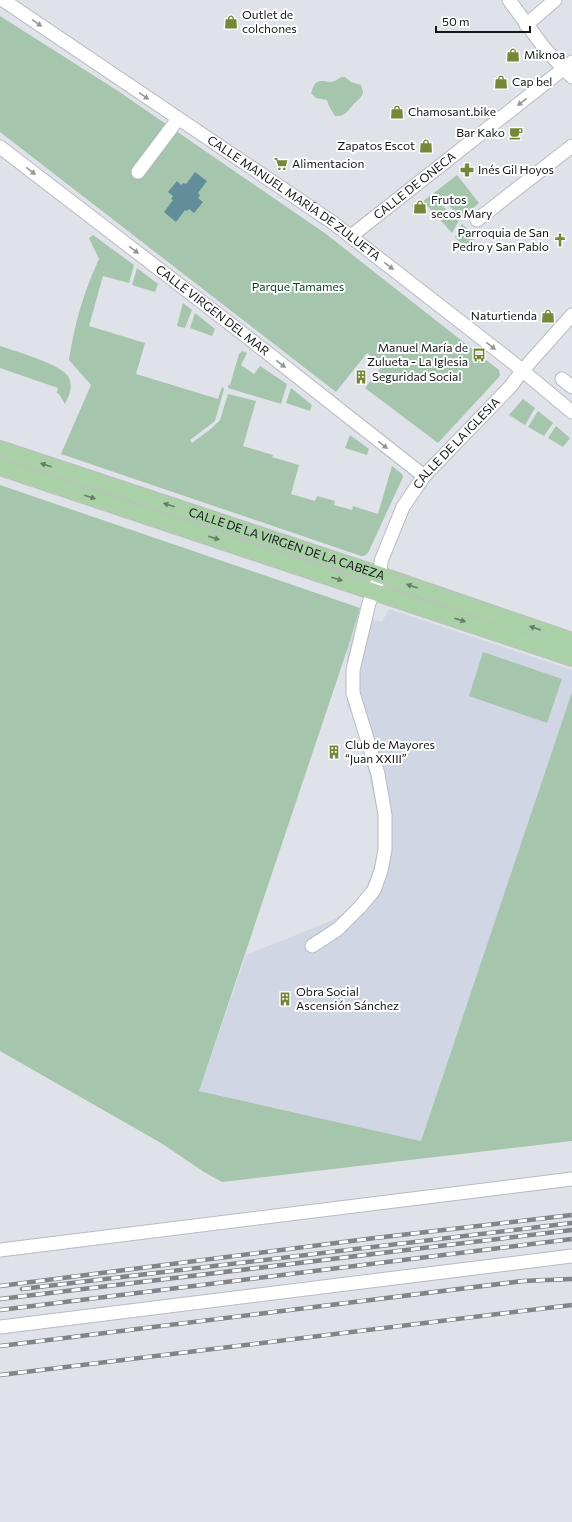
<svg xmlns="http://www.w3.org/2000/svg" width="572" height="1522" viewBox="0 0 572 1522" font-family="Commissioner,sans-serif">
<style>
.built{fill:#d0d6e4}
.green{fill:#a5c5ad}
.water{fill:#618e9a}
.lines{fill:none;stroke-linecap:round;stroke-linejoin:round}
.minor-casing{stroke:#b8bbc2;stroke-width:15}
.major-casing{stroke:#bdbdbe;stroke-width:18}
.minor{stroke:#fff;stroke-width:13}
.major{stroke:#aad0a8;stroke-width:16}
.rail-casing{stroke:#828489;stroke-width:4.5}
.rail{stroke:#fff;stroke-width:3;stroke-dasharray:9;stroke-linecap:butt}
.oneway{fill:#959697}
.oneway2{fill:#667c67}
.labels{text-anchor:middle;stroke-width:4;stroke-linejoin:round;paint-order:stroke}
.poi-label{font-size:12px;fill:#141517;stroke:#fff;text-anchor:start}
.street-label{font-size:12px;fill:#141517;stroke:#fff}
.park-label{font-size:12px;fill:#023f1d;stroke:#fff}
</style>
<rect width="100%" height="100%" fill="#dfe2e9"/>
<polygon class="built" points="389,609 572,670 572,692 421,1141 199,1091 246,955 331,921 354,906 365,890 373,870 379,845 378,816 357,721 347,706 347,650 358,615 382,622"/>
<g class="green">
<polygon points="0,16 118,91 326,234 499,370 500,375 499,377 438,443 365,388 383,365 367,353 336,392 0,132"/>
<path d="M342 77H345L351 82 361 85 363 92C362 98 357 100 353 105 348 111 344 117 335 116L329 106 327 100 316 98 311 93C314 86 314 80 324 81 326 81 328 82 330 82 334 82 337 79 342 77Z"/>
<polygon points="457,175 479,203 462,217 434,193"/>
<polygon points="430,196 459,220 452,233 423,201"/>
<polygon points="462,224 472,233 473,241 465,248 455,237"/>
<path d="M93 235 134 265 129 283 103 276 89 326 145 343 136 374 218 399 222 387 224 389 215 421 190 440 192 443 212 428 220 420 228 394 256 401 243 446 273 455 272 457 299 465 291 494 315 501 317 496 335 501 334 505 352 510 353 506 378 514 392 466 402 474 403 477 368 553 364 556H361L61 454 91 385 69 360C75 322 83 294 99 259L89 238Z"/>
<polygon points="137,268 158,284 155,292 132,285"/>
<polygon points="183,303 192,310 185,328 177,326"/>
<polygon points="195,313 215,329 212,336 190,328"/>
<path d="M0 346C15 351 64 365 69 378 73 387 69 396 65 404L59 394 57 393 58 388 0 368Z"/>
<polygon points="242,351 247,353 241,365 254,374 260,366 287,384 281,404 228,388 228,385 230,385 239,354"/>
<polygon points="291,388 312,405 310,411 286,403"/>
<polygon points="523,399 535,408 525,425 509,415"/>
<polygon points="538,411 553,423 544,436 528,427"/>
<polygon points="556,426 570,438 563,447 548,438"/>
<polygon points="350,435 369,449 367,455 345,448"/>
<polygon points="0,485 360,608 347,650 199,1091 421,1141 572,692 572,1141 222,1182 204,1172 161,1143 0,1051"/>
<polygon points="483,652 562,679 547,723 469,696"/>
</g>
<polygon class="water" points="195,172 207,181 198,193 200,195 198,198 203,202 194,213 189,209 187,211 185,210 176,222 164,212 173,200 171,199 173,196 168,192 177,181 181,185 183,183 186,184"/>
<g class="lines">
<g class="minor-casing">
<g id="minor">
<path id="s1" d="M3 0 332 222 511 361 572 412"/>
<polyline points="509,0 545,49 572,77"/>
<polyline points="526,25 555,0"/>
<path id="s2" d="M0 147 237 329 424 476"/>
<polyline points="138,172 178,119"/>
<polyline points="477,220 572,146"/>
<path id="s3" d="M351 236 572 62"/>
<polyline points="562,379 572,387"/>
<path id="s4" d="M312 946 338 929 360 907 374 890 381 871 385 850V815L378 774 353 693V670L369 603 380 575 381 561 403 507 424 476 511 386 522 371 572 315"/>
<polyline points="0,1250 572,1179"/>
<polyline points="0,1327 572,1256"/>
</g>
</g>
<g class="major-casing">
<g id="major">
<path id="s5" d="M0 449 380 575 572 641"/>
<polyline points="0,467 572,658"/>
</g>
</g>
<use href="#minor" class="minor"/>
<use href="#major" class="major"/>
<g class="rail-casing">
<g id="rail">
<polyline points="0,1286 375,1238 572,1215"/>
<polyline points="22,1289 572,1223"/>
<polyline points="0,1299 572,1230"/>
<polyline points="0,1310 572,1239"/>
<polyline points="0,1346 523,1281 572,1279"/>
<polyline points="0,1375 572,1305"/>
</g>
</g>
<use href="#rail" class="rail"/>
</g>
<defs><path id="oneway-solid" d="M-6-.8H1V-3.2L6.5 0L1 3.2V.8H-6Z"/></defs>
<g class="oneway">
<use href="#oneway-solid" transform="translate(37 23) rotate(34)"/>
<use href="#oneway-solid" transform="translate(144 96) rotate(35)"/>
<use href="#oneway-solid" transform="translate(522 102) rotate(142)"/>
<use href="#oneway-solid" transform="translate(31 171) rotate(38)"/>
<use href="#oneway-solid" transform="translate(134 250) rotate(37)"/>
<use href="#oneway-solid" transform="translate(389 266) rotate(38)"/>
<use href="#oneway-solid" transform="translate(491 346) rotate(38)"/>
<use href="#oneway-solid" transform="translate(281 364) rotate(38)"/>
<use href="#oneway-solid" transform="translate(383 445) rotate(38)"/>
</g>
<g class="oneway2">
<use href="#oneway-solid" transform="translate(46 465) rotate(-162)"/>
<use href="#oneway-solid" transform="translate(90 497) rotate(18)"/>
<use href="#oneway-solid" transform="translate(169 505) rotate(-162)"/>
<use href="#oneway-solid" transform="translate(214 538) rotate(18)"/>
<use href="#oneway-solid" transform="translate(337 579) rotate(18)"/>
<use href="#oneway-solid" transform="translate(412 586) rotate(-161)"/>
<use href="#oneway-solid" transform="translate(460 620) rotate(18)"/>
<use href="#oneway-solid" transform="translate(535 628) rotate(-161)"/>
</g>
<defs>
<g id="shop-bare" transform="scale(1.08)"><path d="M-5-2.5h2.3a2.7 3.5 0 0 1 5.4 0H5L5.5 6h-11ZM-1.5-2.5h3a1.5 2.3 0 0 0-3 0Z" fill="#758738" stroke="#fff" stroke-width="2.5" paint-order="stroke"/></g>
<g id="cafe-bare" transform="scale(1.08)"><path d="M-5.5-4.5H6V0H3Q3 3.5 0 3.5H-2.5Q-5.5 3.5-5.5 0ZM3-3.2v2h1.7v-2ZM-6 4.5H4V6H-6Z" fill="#758738" stroke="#fff" stroke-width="2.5" paint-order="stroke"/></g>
<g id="supermarket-bare" transform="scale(1.08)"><path d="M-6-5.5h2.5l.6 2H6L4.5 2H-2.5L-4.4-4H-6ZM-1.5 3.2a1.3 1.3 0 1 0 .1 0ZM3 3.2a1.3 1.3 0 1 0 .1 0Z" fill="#758738" stroke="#fff" stroke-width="2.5" paint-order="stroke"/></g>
<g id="pharmacy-bare" transform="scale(1.08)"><path d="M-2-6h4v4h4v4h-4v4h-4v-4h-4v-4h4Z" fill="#758738" stroke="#fff" stroke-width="2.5" paint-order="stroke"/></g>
<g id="church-bare" transform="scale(1.08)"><path d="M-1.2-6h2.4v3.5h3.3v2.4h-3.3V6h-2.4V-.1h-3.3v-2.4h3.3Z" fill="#758738" stroke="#fff" stroke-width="2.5" paint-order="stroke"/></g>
<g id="bus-bare" transform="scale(1.08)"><path d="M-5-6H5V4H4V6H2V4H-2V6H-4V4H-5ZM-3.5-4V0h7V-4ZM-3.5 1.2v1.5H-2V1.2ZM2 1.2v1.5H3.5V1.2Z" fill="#758738" stroke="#fff" stroke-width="2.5" paint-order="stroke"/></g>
<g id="building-bare" transform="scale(1.08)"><path d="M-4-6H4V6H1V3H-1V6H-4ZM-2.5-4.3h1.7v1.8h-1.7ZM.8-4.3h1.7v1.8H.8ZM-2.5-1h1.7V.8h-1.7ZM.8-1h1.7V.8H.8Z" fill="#758738" stroke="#fff" stroke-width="2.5" paint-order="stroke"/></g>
</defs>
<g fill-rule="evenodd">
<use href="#shop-bare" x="231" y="22"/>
<use href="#shop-bare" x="513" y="55"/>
<use href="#shop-bare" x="501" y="82"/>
<use href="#shop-bare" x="397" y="112"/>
<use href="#cafe-bare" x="516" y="133"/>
<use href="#shop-bare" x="426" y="146"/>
<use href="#supermarket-bare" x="281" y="164"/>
<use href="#pharmacy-bare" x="467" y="170"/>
<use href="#shop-bare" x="420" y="207"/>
<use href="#church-bare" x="560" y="240"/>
<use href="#shop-bare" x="548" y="316"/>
<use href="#bus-bare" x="479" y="355"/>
<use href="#building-bare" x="361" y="377"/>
<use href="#building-bare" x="334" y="752"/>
<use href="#building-bare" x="285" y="999"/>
</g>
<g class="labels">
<g class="poi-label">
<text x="242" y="19">Outlet de<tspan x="242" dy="14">colchones</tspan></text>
<text x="524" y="59">Miknoa</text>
<text x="512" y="86">Cap bel</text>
<text x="408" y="116">Chamosant.bike</text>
<text x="505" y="137" text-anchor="end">Bar Kako</text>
<text x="415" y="150" text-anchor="end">Zapatos Escot</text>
<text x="292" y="168">Alimentacion</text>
<text x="478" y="174">Inés Gil Hoyos</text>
<text x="431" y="204">Frutos<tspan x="431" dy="14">secos Mary</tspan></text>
<text x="549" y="237" text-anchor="end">Parroquia de San<tspan x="549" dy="14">Pedro y San Pablo</tspan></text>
<text x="537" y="320" text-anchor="end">Naturtienda</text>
<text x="468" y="352" text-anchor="end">Manuel María de<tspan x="468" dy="14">Zulueta - La Iglesia</tspan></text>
<text x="372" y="381">Seguridad Social</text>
<text x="345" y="749">Club de Mayores<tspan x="345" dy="14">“Juan XXIII”</tspan></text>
<text x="296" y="996">Obra Social<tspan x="296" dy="14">Ascensión Sánchez</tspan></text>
</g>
<g class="street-label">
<text dy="4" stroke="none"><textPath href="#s3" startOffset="81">CALLE DE ONECA</textPath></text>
<text dy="4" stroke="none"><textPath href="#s1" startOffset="352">CALLE MANUEL MARÍA DE ZULUETA</textPath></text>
<text dy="4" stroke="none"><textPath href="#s2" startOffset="268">CALLE VIRGEN DEL MAR</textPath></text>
<text dy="4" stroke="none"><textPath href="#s4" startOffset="565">CALLE DE LA IGLESIA</textPath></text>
<text dy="4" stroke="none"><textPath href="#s5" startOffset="302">CALLE DE LA VIRGEN DE LA CABEZA</textPath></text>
</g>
<g class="park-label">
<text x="298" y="291">Parque Tamames</text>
</g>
</g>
<path d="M436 26v6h94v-6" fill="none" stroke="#141517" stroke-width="2"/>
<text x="442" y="26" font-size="12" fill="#141517" stroke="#ffffff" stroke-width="3" paint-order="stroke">50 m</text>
</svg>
